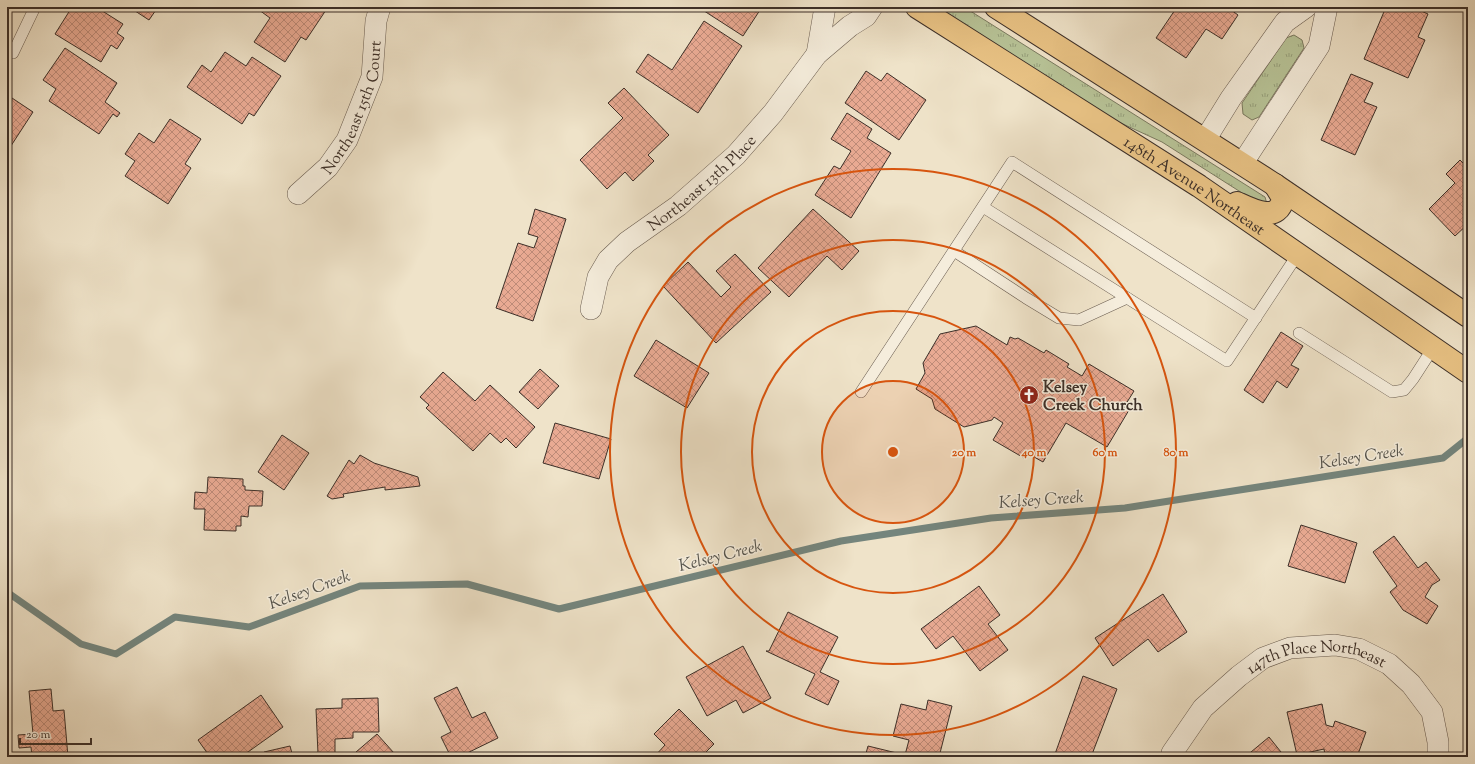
<svg xmlns="http://www.w3.org/2000/svg" width="1475" height="764" viewBox="0 0 1475 764" font-family="'Sorts Mill Goudy',serif">
<style>
.grass{fill:url(#grass-tufts);stroke:#7a7a60}
.lines{fill:none;stroke-linecap:round;stroke-linejoin:round}
.stream{stroke:#74857d;stroke-width:7}
.building{fill:url(#building-cross-hatch);stroke:#3c2f28}
.lane-casing{stroke:#695c50;stroke-width:12}
.street-casing{stroke:#695c50;stroke-width:22}
.primary-casing{stroke:#3c2f28;stroke-width:24}
.lane{stroke:#f5eddc;stroke-width:11}
.street{stroke:#f5eddc;stroke-width:21}
.primary{stroke:#e8c284;stroke-width:22}
.ring{fill:none;stroke:#d7550f;stroke-width:2}
.labels{text-anchor:middle;stroke-width:3;stroke-linejoin:round;paint-order:stroke}
.street-label{font-size:16px;fill:#3c2f28;stroke:#f5eddc}
.poi-label{font-size:16px;font-weight:bold;fill:#3c2f28;stroke:#f5eddc;text-anchor:start}
.water-label{font-size:17px;font-style:italic;fill:#54534c;stroke:#f5eddc}
.centre{fill:#d7550f;stroke:#f5eddc;stroke-width:2}
.ring-label{font-size:12px;text-anchor:middle;font-weight:bold;fill:#d7550f;stroke:#f5eddc;stroke-width:3;stroke-linejoin:round;paint-order:stroke}
</style>
<defs>
<pattern id="grass-tufts" width="24" height="20" patternUnits="userSpaceOnUse"><rect width="24" height="20" fill="#b8c498"/><path d="M3 7l-1-3M5 7V3M7 7l1-3M15 17l-1-3M17 17v-4M19 17l1-3" fill="none" stroke="#97a07c"/></pattern>
<pattern id="building-cross-hatch" width="8" height="8" patternUnits="userSpaceOnUse"><rect width="8" height="8" fill="#e9aa93"/><path d="M0 0l8 8M0 8l8-8" fill="none" stroke="#be8b78"/></pattern>
</defs>
<rect width="100%" height="100%" fill="#efe3c9"/>
<filter id="stains"><feTurbulence type="fractalNoise" baseFrequency=".005" numOctaves="4"/><feColorMatrix values="0 0 0 0 .2 0 0 0 0 .09 0 0 0 0 .02 0 0 0 .5 -.17"/></filter>
<radialGradient id="worn" r=".72"><stop offset=".6" stop-color="#630" stop-opacity="0"/><stop offset="1" stop-color="#630" stop-opacity=".3"/></radialGradient>
<g class="grass">
<polygon points="937,7 964,7 1265,197 1267,204 1261,205 1162,142 1099,113"/>
<polygon points="1294,35 1302,40 1304,48 1259,117 1252,120 1243,114 1242,103 1286,38"/>
</g>
<g class="lines">
<polyline class="stream" points="7,592 81,644 116,654 175,617 249,627 360,586 467,584 559,609 841,541 991,518 1125,508 1443,458 1468,438"/>
</g>
<g class="building">
<polygon points="72,7 96,7 123,24 117,33 124,38 117,49 111,45 101,62 55,34"/>
<polygon points="129,7 158,7 149,20"/>
<polygon points="255,7 328,7 306,40 301,37 285,62 254,42 270,18"/>
<polygon points="698,7 754,7 760,10 743,36"/>
<polygon points="1177,7 1207,7 1212,11 1215,7 1227,7 1238,15 1222,39 1206,29 1186,58 1156,38"/>
<polygon points="1386,7 1412,7 1428,14 1418,37 1425,40 1408,78 1364,59"/>
<polygon points="704,21 742,46 698,113 636,72 648,54 672,70"/>
<polygon points="65,48 117,83 105,102 120,113 117,117 113,114 99,134 49,101 56,89 43,80"/>
<polygon points="225,52 246,66 252,57 281,76 254,116 249,113 242,124 187,87 202,65 211,72"/>
<polygon points="866,71 881,81 887,73 926,100 899,140 845,103"/>
<polygon points="1351,74 1373,83 1364,102 1377,107 1355,155 1321,140"/>
<polygon points="624,88 669,135 648,155 654,161 633,181 625,172 607,189 580,160 623,118 608,103"/>
<polygon points="9,96 33,112 7,152 7,99"/>
<polygon points="847,113 872,129 867,138 891,153 851,218 815,195 834,166 840,169 851,151 831,139"/>
<polygon points="170,119 201,139 185,164 191,168 168,204 125,176 135,161 125,154 139,133 154,143"/>
<polygon points="1460,160 1468,168 1468,224 1455,236 1429,209 1455,183 1446,174"/>
<polygon points="535,209 566,219 533,321 496,308 518,243 534,248 538,237 528,234"/>
<polygon points="813,209 859,251 842,270 827,256 789,297 758,268"/>
<polygon points="735,254 771,292 716,343 663,286 688,262 721,297 731,287 716,271"/>
<polygon points="976,326 1007,345 1010,337 1015,339 1018,338 1044,353 1046,350 1069,364 1067,367 1082,376 1089,364 1134,391 1124,407 1129,410 1107,447 1066,423 1043,462 1027,453 1024,458 993,440 1003,423 994,417 992,420 964,427 935,409 932,399 916,389 925,373 923,363 940,334"/>
<polygon points="1281,332 1303,346 1291,365 1299,369 1287,388 1277,381 1263,403 1244,390"/>
<polygon points="656,340 709,373 687,408 634,376"/>
<polygon points="540,369 559,386 538,409 519,392"/>
<polygon points="443,372 475,401 490,385 535,427 516,448 506,438 501,443 490,433 473,451 426,408 429,405 420,397"/>
<polygon points="555,423 611,439 599,479 543,463"/>
<polygon points="282,435 309,453 284,490 258,472"/>
<polygon points="360,455 374,463 418,477 420,486 385,490 385,487 343,494 344,497 332,499 327,496 349,460 354,464"/>
<polygon points="208,477 243,479 243,486 245,486 245,490 263,491 262,506 249,506 248,517 241,516 241,526 236,526 236,531 204,530 205,509 194,509 195,492 207,493"/>
<polygon points="1301,525 1357,543 1345,583 1288,566"/>
<polygon points="1394,536 1418,568 1426,562 1440,580 1432,585 1425,597 1438,606 1427,624 1403,610 1390,592 1397,586 1373,552"/>
<polygon points="979,586 1000,615 988,624 1008,650 980,671 953,636 936,649 921,629"/>
<polygon points="1163,594 1187,632 1158,652 1148,639 1113,666 1095,638"/>
<polygon points="788,612 838,637 820,672 839,681 828,705 805,694 815,674 766,651 769,651"/>
<polygon points="743,646 771,698 743,713 736,700 707,716 686,677"/>
<polygon points="1083,676 1117,689 1091,757 1064,757 1055,754"/>
<polygon points="457,687 472,718 485,712 498,738 459,757 451,757 441,737 451,732 434,698"/>
<polygon points="51,689 53,711 64,710 68,757 32,757 31,747 19,748 18,735 33,734 29,691"/>
<polygon points="261,695 283,727 241,757 210,757 198,740"/>
<polygon points="378,698 379,732 353,732 353,738 335,739 335,753 318,754 316,709 342,708 342,699"/>
<polygon points="928,700 952,706 939,757 865,757 868,746 905,755 909,740 893,736 901,704 926,710"/>
<polygon points="1322,704 1326,725 1333,727 1335,721 1366,732 1357,757 1332,757 1325,755 1324,749 1297,755 1287,712"/>
<polygon points="679,709 714,744 701,757 654,757 665,745 654,734"/>
<polygon points="377,734 394,753 390,757 361,757 356,752"/>
<polygon points="1269,737 1285,757 1245,757"/>
<polygon points="290,746 293,757 265,757 264,752"/>
</g>
<g class="lines">
<g class="lane-casing">
<g id="lane">
<polyline points="13,53 35,7"/>
<polyline points="983,207 1227,361 1298,254"/>
<polyline points="954,251 1026,298 1059,318 1079,320 1127,298"/>
<polyline points="1299,333 1392,392 1404,390 1413,379 1433,348"/>
<polyline points="861,392 1012,162 1256,318"/>
</g>
</g>
<g class="street-casing">
<g id="street">
<polyline points="817,54 825,7"/>
<polyline points="1205,140 1231,98 1285,22 1306,7"/>
<polyline points="1242,164 1319,46 1327,7"/>
<path id="s1" d="M298 194 328 167 347 140 372 77 376 21 380 7"/>
<path id="s2" d="M591 309 598 277 608 260 627 242 678 206 736 155 773 113 817 54 850 26 866 16 872 7"/>
<path id="s3" d="M1172 753 1203 708 1239 676 1263 658 1290 648 1335 645 1359 649 1389 664 1411 684 1432 712 1438 742V757"/>
</g>
</g>
<g class="primary-casing">
<g id="primary">
<path id="s4" d="M917 7 1199 186 1468 372"/>
<polyline points="996,7 1275,185 1468,316"/>
<path d="M1237 203C1252 210 1279 224 1283 198L1275 185"/>
</g>
</g>
<use href="#lane" class="lane"/>
<use href="#street" class="street"/>
<use href="#primary" class="primary"/>
</g>
<circle cx="893" cy="452" r="71" fill="#d7550f" fill-opacity=".12"/>
<g class="ring">
<circle cx="893" cy="452" r="71"/>
<circle cx="893" cy="452" r="141"/>
<circle cx="893" cy="452" r="212"/>
<circle cx="893" cy="452" r="283"/>
</g>
<defs>
<g id="church-disc" transform="scale(1)"><circle r="9.5" fill="#8f2418" stroke="#f5eddc"/><path d="M-1.2-6h2.4v3.5h3.3v2.4h-3.3V6h-2.4V-.1h-3.3v-2.4h3.3Z" fill="#fff"/></g>
</defs>
<g fill-rule="evenodd">
<use href="#church-disc" x="1029" y="395"/>
</g>
<g class="labels">
<g class="street-label">
<text dy="6" stroke="none"><textPath href="#s1" startOffset="106">Northeast 15th Court</textPath></text>
<text dy="6" stroke="none"><textPath href="#s2" startOffset="174">Northeast 13th Place</textPath></text>
<text dy="6" stroke="none"><textPath href="#s4" startOffset="330">148th Avenue Northeast</textPath></text>
<text dy="6" stroke="none"><textPath href="#s3" startOffset="187">147th Place Northeast</textPath></text>
</g>
<g class="poi-label">
<text x="1043" y="392">Kelsey<tspan x="1043" dy="18">Creek Church</tspan></text>
</g>
<g class="water-label">
<text transform="translate(1361 456) rotate(-9)" y="6">Kelsey Creek</text>
<text transform="translate(1041 499) rotate(-4)" y="6">Kelsey Creek</text>
<text transform="translate(720 555) rotate(-14)" y="6">Kelsey Creek</text>
<text transform="translate(309 589) rotate(-20)" y="6">Kelsey Creek</text>
</g>
</g>
<circle cx="893" cy="452" r="6" class="centre"/>
<g class="ring-label">
<text x="964" y="456">20 m</text>
<text x="1034" y="456">40 m</text>
<text x="1105" y="456">60 m</text>
<text x="1176" y="456">80 m</text>
</g>
<rect width="1475" height="764" fill="none" stroke="#efe3c9" stroke-width="24"/>
<rect x="8" y="8" width="1459" height="748" fill="none" stroke="#3c2f28" stroke-width="2"/>
<rect x="12" y="12" width="1451" height="740" fill="none" stroke="#3c2f28"/>
<path d="M20 738v6h71v-6" fill="none" stroke="#3c2f28" stroke-width="2"/>
<text x="26" y="738" font-size="12" fill="#3c2f28" stroke="#f5eddc" stroke-width="3" paint-order="stroke">20 m</text>
<rect width="100%" height="100%" filter="url(#stains)"/>
<rect width="100%" height="100%" fill="url(#worn)"/>
</svg>
